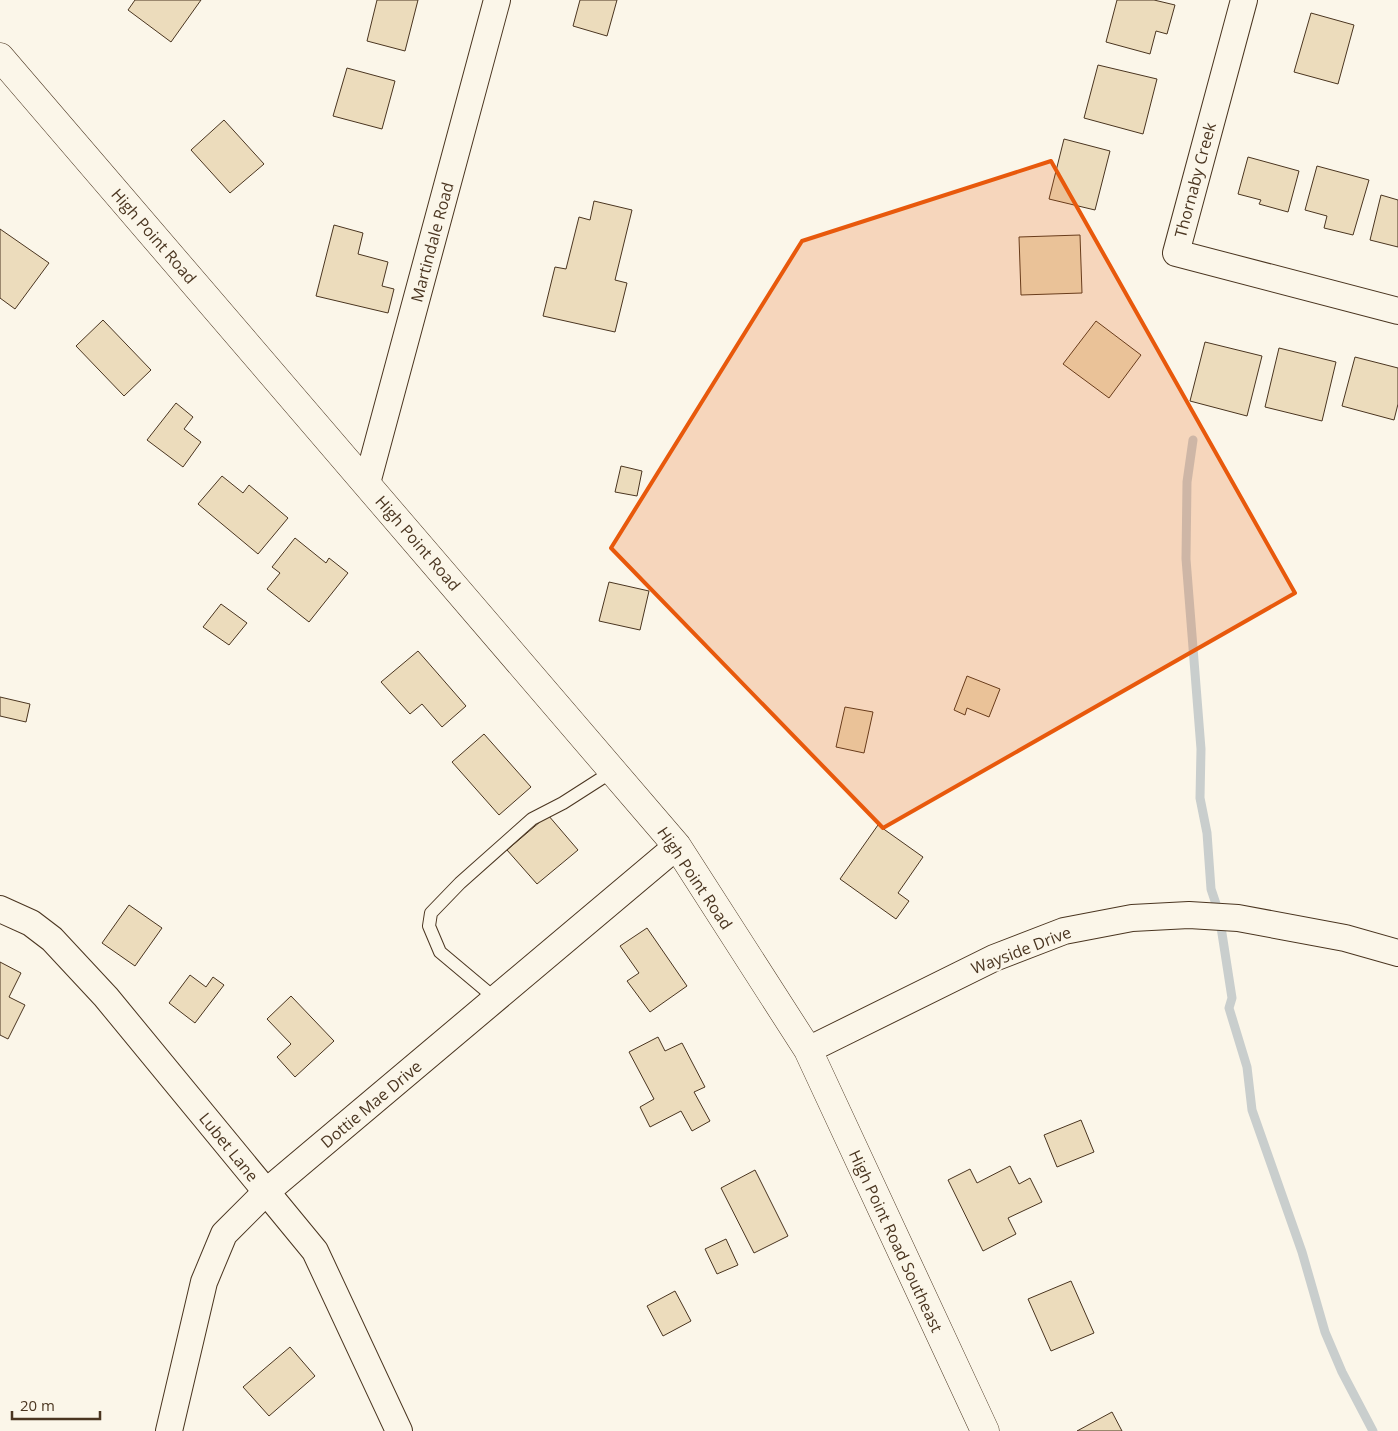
<svg xmlns="http://www.w3.org/2000/svg" width="1398" height="1431" viewBox="0 0 1398 1431" font-family="'Open Sans',sans-serif">
<style>
.lines{fill:none;stroke-linecap:round;stroke-linejoin:round}
.stream{stroke:#c9cecd;stroke-width:9}
.building{fill:#ecdcbc;stroke:#4a3520}
.lane-casing{stroke:#4a3520;stroke-width:14}
.street-casing{stroke:#4a3520;stroke-width:28}
.secondary-casing{stroke:#4a3520;stroke-width:29}
.lane{stroke:#fbf6e9;stroke-width:12}
.street{stroke:#fbf6e9;stroke-width:26}
.secondary{stroke:#fbf6e9;stroke-width:28}
.marked{fill:#e8590c;fill-opacity:0.2;stroke:#e8590c;stroke-width:4;stroke-linejoin:round}
.labels{text-anchor:middle;stroke-width:4;stroke-linejoin:round;paint-order:stroke}
.street-label{font-size:16px;fill:#4a3520;stroke:#fbf6e9}
</style>
<rect width="100%" height="100%" fill="#fbf6e9"/>
<g class="lines">
<g class="stream">
<polyline points="1193,440 1187,482 1186,559 1201,749 1200,798 1207,833 1211,889 1217,907"/>
<polyline points="1221,927 1232,998 1229,1008 1247,1067 1252,1110 1302,1252 1325,1332 1342,1372 1373,1431"/>
</g>
</g>
<g class="building">
<polygon points="135,0 201,0 171,42 128,10"/>
<polygon points="377,0 418,0 405,51 367,41"/>
<polygon points="580,0 617,0 607,36 573,26"/>
<polygon points="1117,0 1154,0 1175,5 1167,34 1156,31 1150,54 1106,42"/>
<polygon points="1311,13 1354,25 1338,84 1294,72"/>
<polygon points="1098,65 1157,79 1143,134 1084,118"/>
<polygon points="347,68 395,81 382,129 333,116"/>
<polygon points="224,120 264,164 230,193 191,150"/>
<polygon points="1064,139 1110,151 1095,210 1049,199"/>
<polygon points="1248,157 1299,171 1288,212 1259,204 1261,200 1238,194"/>
<polygon points="1317,166 1369,180 1353,235 1324,228 1327,216 1305,210"/>
<polygon points="1381,195 1398,200 1398,247 1370,240"/>
<polygon points="594,201 632,210 615,280 627,283 615,332 543,316 555,267 566,269 579,217 590,220"/>
<polygon points="334,225 363,233 358,254 388,262 382,286 394,289 388,313 316,296"/>
<polygon points="0,229 49,263 15,309 0,298"/>
<polygon points="1080,235 1082,293 1021,295 1019,237"/>
<polygon points="103,320 151,370 124,396 76,346"/>
<polygon points="1096,321 1141,355 1109,398 1063,364"/>
<polygon points="1205,342 1262,356 1247,416 1190,401"/>
<polygon points="1279,348 1336,362 1322,421 1265,407"/>
<polygon points="1355,357 1398,368 1398,404 1394,420 1342,406"/>
<polygon points="176,403 193,417 184,429 201,442 183,467 147,440"/>
<polygon points="621,466 642,471 637,496 615,492"/>
<polygon points="222,476 243,493 249,485 288,518 258,554 198,504"/>
<polygon points="295,538 326,563 329,558 348,573 309,622 267,589 280,573 272,567"/>
<polygon points="609,582 649,591 640,630 599,621"/>
<polygon points="221,604 247,623 229,645 203,627"/>
<polygon points="418,651 466,706 442,727 422,704 410,714 381,682"/>
<polygon points="967,676 1000,689 989,717 967,708 965,715 954,710"/>
<polygon points="0,697 30,704 26,722 0,716"/>
<polygon points="845,707 873,712 864,753 836,747"/>
<polygon points="484,734 531,787 499,815 452,762"/>
<polygon points="548,815 578,850 537,884 507,850"/>
<polygon points="878,825 923,857 898,893 909,901 896,919 840,879"/>
<polygon points="129,905 162,928 135,966 102,943"/>
<polygon points="647,928 687,986 650,1012 627,981 639,973 620,946"/>
<polygon points="0,962 21,973 9,997 25,1005 8,1039 0,1035"/>
<polygon points="190,975 206,987 213,977 224,985 195,1023 169,1003"/>
<polygon points="291,996 334,1041 295,1077 277,1057 291,1044 267,1019"/>
<polygon points="658,1037 665,1051 682,1043 705,1087 694,1092 710,1121 692,1131 681,1111 650,1127 640,1107 654,1099 629,1052"/>
<polygon points="1081,1120 1094,1152 1057,1167 1044,1135"/>
<polygon points="1010,1166 1019,1184 1030,1178 1042,1202 1008,1218 1016,1234 983,1251 948,1180 970,1169 977,1183"/>
<polygon points="755,1170 788,1236 754,1253 721,1188"/>
<polygon points="726,1239 738,1265 717,1274 705,1249"/>
<polygon points="1071,1281 1094,1333 1051,1351 1028,1299"/>
<polygon points="675,1291 691,1321 663,1336 647,1306"/>
<polygon points="290,1347 315,1376 269,1416 243,1387"/>
<polygon points="1112,1412 1122,1431 1077,1431"/>
</g>
<g class="lines">
<g class="lane-casing">
<polyline id="lane" points="496,999 440,952 429,926 431,913 460,883 532,819 563,803 613,771"/>
</g>
<g class="street-casing">
<g id="street">
<polyline points="1244,0 1176,253 1398,311"/>
<polyline points="367,483 497,0"/>
<polyline points="0,909 31,923 52,939 106,997 315,1251 399,1431"/>
<polyline points="808,1050 994,958 1064,931 1132,918 1189,915 1238,918 1345,938 1398,953"/>
<polyline points="169,1431 204,1282 224,1234 266,1192 677,846"/>
</g>
</g>
<g class="secondary-casing">
<polyline id="secondary" points="0,57 677,846 808,1050 985,1431"/>
</g>
<use href="#lane" class="lane"/>
<use href="#street" class="street"/>
<use href="#secondary" class="secondary"/>
</g>
<path class="marked" d="M1051 161 1295 593 883 828 611 548 802 241Z"/>
<g class="labels">
<g class="street-label">
<text transform="translate(1195 180) rotate(-75)" y="6">Thornaby Creek</text>
<text transform="translate(154 236) rotate(49)" y="6">High Point Road</text>
<text transform="translate(432 242) rotate(-75)" y="6">Martindale Road</text>
<text transform="translate(418 543) rotate(49)" y="6">High Point Road</text>
<text transform="translate(695 878) rotate(56)" y="6">High Point Road</text>
<text transform="translate(1021 950) rotate(-21)" y="6">Wayside Drive</text>
<text transform="translate(371 1104) rotate(-40)" y="6">Dottie Mae Drive</text>
<text transform="translate(229 1147) rotate(51)" y="6">Lubet Lane</text>
<text transform="translate(896 1241) rotate(65)" y="6">High Point Road Southeast</text>
</g>
</g>
<path d="M12 1411v8h88v-8" fill="none" stroke="#4a3520" stroke-width="2.5"/>
<text x="20" y="1411" font-size="15" fill="#4a3520" stroke="#fbf6e9" stroke-width="4" paint-order="stroke">20 m</text>
</svg>
